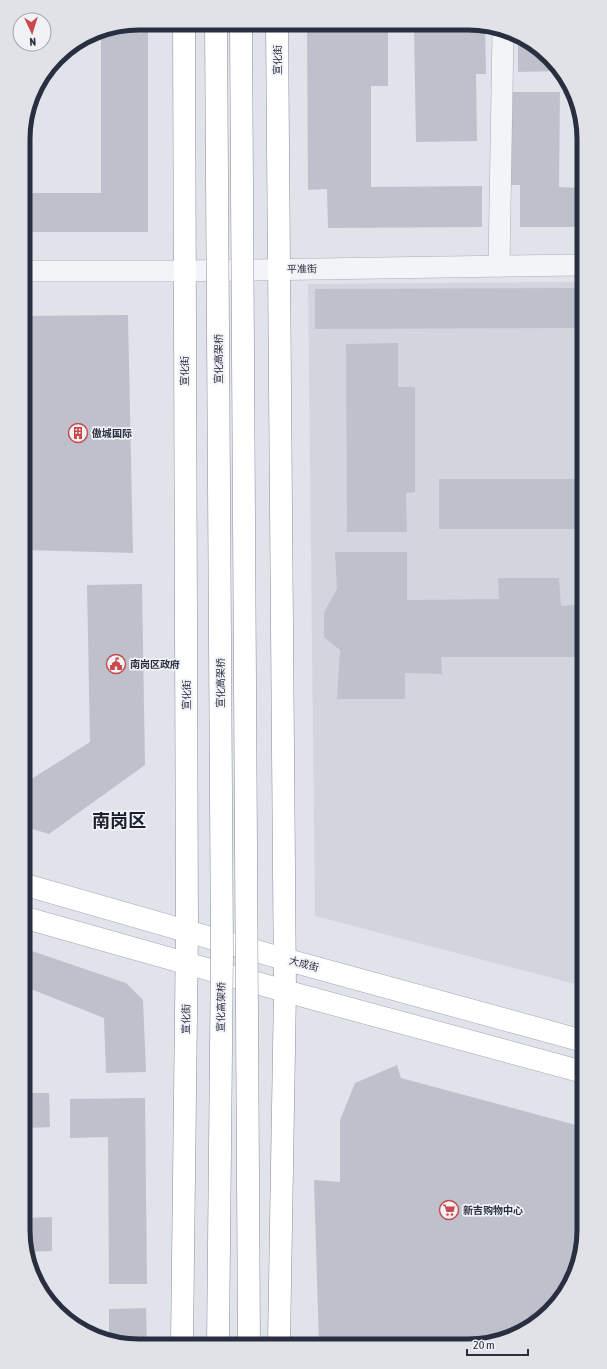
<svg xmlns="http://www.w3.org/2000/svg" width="607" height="1369" viewBox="0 0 607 1369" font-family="'Asap Condensed','Noto Sans SC',sans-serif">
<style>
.built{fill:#d3d5de}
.building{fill:#bec1cc}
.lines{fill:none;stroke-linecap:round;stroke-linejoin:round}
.minor-casing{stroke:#a9adb6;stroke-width:22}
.major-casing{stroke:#a0a6b4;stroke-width:23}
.highway-casing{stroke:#888e9f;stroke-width:23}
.minor{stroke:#f3f4f7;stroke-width:21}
.major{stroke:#fff;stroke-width:22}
.highway{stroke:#fff;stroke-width:22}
.highway-bridge-casing{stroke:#888e9f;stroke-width:23;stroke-linecap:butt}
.highway-bridge{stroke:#fff;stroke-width:22}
.labels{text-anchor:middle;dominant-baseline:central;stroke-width:3.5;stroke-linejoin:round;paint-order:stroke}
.street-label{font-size:10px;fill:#292f40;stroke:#f0f2f6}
.poi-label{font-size:10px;font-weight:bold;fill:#292f40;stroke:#f0f2f6;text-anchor:start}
.town-label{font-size:18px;font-weight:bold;fill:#1b2031;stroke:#f0f2f6}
.rim{fill:none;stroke:#292f40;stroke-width:5}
</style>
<rect width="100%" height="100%" fill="#e0e3e9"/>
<!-- built -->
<polygon class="built" points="581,282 583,986 315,916 308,284"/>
<!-- building -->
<g class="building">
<polygon points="135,24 148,24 148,232 24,232 23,193 101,193 101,31"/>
<polygon points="307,24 367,24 367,31 388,31 388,86 371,86 371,187 482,186 482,227 328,228 327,189 308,190"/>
<polygon points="414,25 485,25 486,74 476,74 477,141 416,142"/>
<polygon points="518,39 545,52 557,71 518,72"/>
<polygon points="510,92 560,92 559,187 580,188 580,227 520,227 520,185 509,185"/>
<polygon points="576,103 580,109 580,132 577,132"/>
<polygon points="581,288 581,328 315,329 315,289"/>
<polygon points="128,315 133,553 25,550 24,316"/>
<polygon points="398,343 398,387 415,387 415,492 406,493 407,532 347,532 346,344"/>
<rect x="439" y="479" width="142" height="50"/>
<polygon points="335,552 407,552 407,600 499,599 498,578 559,578 561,606 582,604 582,657 441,657 442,674 405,673 405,699 337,699 340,650 324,637 324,612 337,589"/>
<polygon points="25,574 30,574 28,670 25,670"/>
<polygon points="142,584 145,765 49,834 26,827 25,776 33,778 90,742 87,585"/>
<polygon points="26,949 126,983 143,1000 146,1072 106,1073 104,1018 26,987"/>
<polygon points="397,1065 401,1078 583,1127 584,1237 575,1274 555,1306 498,1342 319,1343 314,1180 340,1182 340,1120 355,1083"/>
<polygon points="26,1093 49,1093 50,1127 27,1128"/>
<polygon points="145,1098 147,1284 109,1284 108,1137 70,1138 70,1099"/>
<polygon points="52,1217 52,1251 27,1252 27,1218"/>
<polygon points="146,1308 147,1344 117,1344 109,1340 109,1309"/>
</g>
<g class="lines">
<!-- minor casing -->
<g class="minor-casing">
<g id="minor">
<polyline points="499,266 503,32"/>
<polyline points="24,271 184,271 580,265"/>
</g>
</g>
<!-- major casing -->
<g class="major-casing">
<g id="major">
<polyline points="26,885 284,959 583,1041"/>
<polyline points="26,918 285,991 583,1072"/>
</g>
</g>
<!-- highway casing -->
<g class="highway-casing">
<g id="highway">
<polyline points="277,24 285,991 279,1343"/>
<polyline points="182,1343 187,930 184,23"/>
</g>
</g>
<!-- minor -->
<use href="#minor" class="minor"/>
<!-- major -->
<use href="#major" class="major"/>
<!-- highway -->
<use href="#highway" class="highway"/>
<!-- highway-bridge casing -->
<g class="highway-bridge-casing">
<g id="highway-bridge">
<polyline points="216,23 222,952 218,1343"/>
<polyline points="241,24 249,1343"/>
</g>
</g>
<!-- highway-bridge -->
<use href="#highway-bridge" class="highway-bridge"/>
</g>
<!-- icons -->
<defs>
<g id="building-ring" transform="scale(1)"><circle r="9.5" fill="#f0f2f6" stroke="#cb494c" stroke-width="1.5"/><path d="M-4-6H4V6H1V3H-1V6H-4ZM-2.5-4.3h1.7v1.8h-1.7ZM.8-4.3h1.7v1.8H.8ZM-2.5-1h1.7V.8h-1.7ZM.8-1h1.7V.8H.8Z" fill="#cb494c"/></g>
<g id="civic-ring" transform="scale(1)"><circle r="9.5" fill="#f0f2f6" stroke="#cb494c" stroke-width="1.5"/><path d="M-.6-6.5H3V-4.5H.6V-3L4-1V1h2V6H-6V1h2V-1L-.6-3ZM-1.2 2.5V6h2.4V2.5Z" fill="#cb494c"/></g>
<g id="supermarket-ring" transform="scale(1)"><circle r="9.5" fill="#f0f2f6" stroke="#cb494c" stroke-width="1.5"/><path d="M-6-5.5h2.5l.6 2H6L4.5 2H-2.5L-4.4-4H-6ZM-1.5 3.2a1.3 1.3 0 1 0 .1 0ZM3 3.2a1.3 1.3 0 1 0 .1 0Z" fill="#cb494c"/></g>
</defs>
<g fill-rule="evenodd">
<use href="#building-ring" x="78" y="433"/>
<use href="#civic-ring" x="116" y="664"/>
<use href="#supermarket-ring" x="449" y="1210"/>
</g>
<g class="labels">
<!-- street labels -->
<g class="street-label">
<text transform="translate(277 60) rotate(-90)">宣化街</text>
<text transform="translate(302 269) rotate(-1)">平准街</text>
<text transform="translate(218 359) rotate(-90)">宣化高架桥</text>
<text transform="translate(184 371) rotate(-90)">宣化街</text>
<text transform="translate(220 683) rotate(-90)">宣化高架桥</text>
<text transform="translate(186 695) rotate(-90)">宣化街</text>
<text transform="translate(304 964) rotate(15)">大成街</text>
<text transform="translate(221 1007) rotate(-89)">宣化高架桥</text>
<text transform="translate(186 1019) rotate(-89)">宣化街</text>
</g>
<!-- poi labels -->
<g class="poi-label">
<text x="92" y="433">傲城国际</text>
<text x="130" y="664">南岗区政府</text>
<text x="463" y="1210">新吉购物中心</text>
</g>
<!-- town labels -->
<g class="town-label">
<text x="119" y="820">南岗区</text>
</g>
</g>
<!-- crop -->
<path d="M0 0H607V1369H0ZM139 30H468A109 109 0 0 1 577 139V1230A109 109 0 0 1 468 1339H139A109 109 0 0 1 30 1230V139A109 109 0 0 1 139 30Z" fill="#e0e2e7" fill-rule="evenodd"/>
<path class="rim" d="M139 30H468A109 109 0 0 1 577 139V1230A109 109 0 0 1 468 1339H139A109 109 0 0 1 30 1230V139A109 109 0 0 1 139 30Z"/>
<!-- north arrow -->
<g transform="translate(32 32) rotate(176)"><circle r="19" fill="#f0f2f6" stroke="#a0a4ad"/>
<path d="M0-3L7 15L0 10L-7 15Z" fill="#cb494c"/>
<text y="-6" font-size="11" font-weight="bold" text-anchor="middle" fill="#292f40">N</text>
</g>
<!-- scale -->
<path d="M467 1349v6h61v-6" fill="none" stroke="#292f40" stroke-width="2"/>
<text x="473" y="1349" font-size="12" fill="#292f40" stroke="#f0f2f6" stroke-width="3" paint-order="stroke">20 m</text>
</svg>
